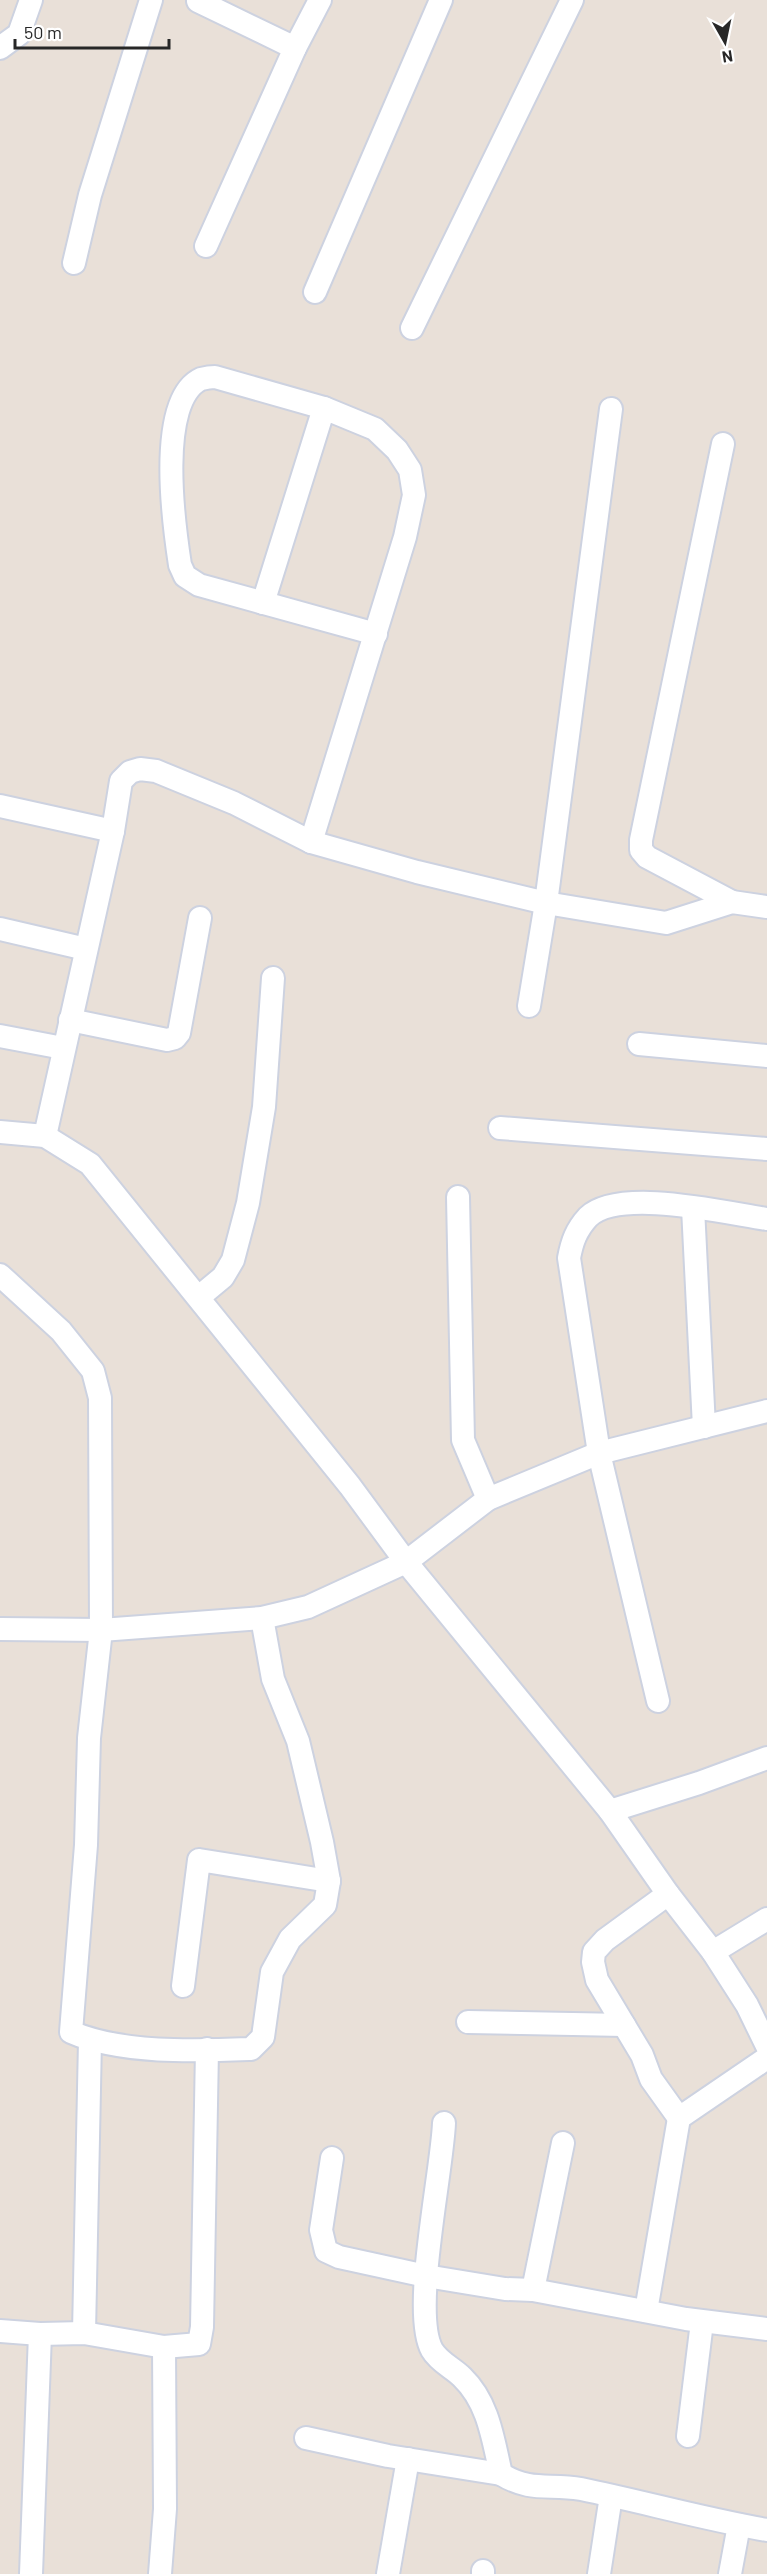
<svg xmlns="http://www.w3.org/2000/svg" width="767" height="2574" viewBox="0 0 767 2574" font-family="Barlow,sans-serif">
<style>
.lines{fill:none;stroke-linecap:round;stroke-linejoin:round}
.minor-casing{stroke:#cdd2e0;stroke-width:26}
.minor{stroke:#fff;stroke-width:22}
</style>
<rect width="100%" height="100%" fill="#e9e0d8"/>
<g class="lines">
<!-- minor casing -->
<g class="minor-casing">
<g id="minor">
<polyline points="198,1 295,48"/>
<polyline points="0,48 19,34 31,0"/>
<polyline points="206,246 295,48 320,0"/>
<polyline points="74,263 90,195 151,0"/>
<polyline points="315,292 441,0"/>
<polyline points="412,328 572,0"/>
<path d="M 324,408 L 215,377 C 211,377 205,378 201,379 C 156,400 174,526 180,565 L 185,576 L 199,585 L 376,634"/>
<polyline points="723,444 641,840 641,850 647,857 732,902"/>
<polyline points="263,603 324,408 375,429 397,450 410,470 414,495 405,537 311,842"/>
<polyline points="0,806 113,831"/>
<polyline points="0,929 86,949"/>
<polyline points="529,1006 546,903 611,409"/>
<polyline points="70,1020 167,1040 175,1038 179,1033 200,918"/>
<polyline points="0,1036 63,1048"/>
<polyline points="639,1044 767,1056"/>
<polyline points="500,1128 767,1149"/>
<polyline points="0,1132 45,1136 90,1164 350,1486 406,1562 610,1811 668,1894 713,1952 747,2005 767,2046"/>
<polyline points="45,1136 113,831 121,781 130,772 140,769 156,771 234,803 311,842 417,872 546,903 666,923 732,902 767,907"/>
<polyline points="458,1197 463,1440 488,1499"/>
<polyline points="693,1208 704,1427"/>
<path d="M 0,1275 L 61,1331 L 93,1371 L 100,1398 L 101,1630 L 89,1738 L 86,1845 L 71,2032 C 121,2054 196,2051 251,2049 L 263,2037 L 272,1972 L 290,1939 L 325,1905 L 329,1881 L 322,1842 L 298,1741 L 273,1679 L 262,1618"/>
<polyline points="199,1297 223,1277 233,1260 248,1203 264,1107 273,978"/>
<polyline points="0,1629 101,1630 262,1618 308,1607 406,1562 488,1499 599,1453 767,1411"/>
<path d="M 658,1701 L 599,1453 L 569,1258 C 572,1242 576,1230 588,1217 C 619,1187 726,1213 767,1219"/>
<polyline points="610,1811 699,1783 767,1758"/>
<polyline points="668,1894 605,1940 594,1952 593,1962 597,1980 642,2055 651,2079 679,2118 767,2058"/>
<polyline points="713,1952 767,1919"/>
<polyline points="183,1986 199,1860 329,1881"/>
<polyline points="468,2022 624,2025"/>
<path d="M 444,2123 C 442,2173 411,2312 432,2350 C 439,2362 453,2368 462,2377 C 489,2403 493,2440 501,2474 C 532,2493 549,2483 581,2489 C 644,2502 704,2519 767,2530"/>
<polyline points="332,2158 321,2230 326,2251 339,2257 426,2276 505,2289 533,2290 686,2319 767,2329"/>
<polyline points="533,2290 563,2143"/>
<polyline points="646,2311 679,2118"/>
<polyline points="0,2331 40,2334 84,2333 164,2347 199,2344 202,2327 207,2049"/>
<polyline points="84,2333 90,2040"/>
<polyline points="688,2436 702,2322"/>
<polyline points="306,2438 388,2456 501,2474"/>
<polyline points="483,2571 483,2574"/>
<polyline points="31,2574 40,2334"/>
<polyline points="160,2574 165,2509 164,2347"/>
<polyline points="388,2574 408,2459"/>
<polyline points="599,2574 611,2496"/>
<polyline points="730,2574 739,2525"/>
</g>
</g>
<!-- minor -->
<use href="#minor" class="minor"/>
</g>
<!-- north arrow -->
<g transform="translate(725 42) rotate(171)" stroke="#ffffff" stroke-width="4.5" paint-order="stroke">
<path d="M0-4.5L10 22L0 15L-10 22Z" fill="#272727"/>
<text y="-9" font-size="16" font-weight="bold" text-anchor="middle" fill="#272727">N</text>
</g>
<!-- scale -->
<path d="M15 39v9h154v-9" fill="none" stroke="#272727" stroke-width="3"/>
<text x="24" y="39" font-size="18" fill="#272727" stroke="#ffffff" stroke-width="4.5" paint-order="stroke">50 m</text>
</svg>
